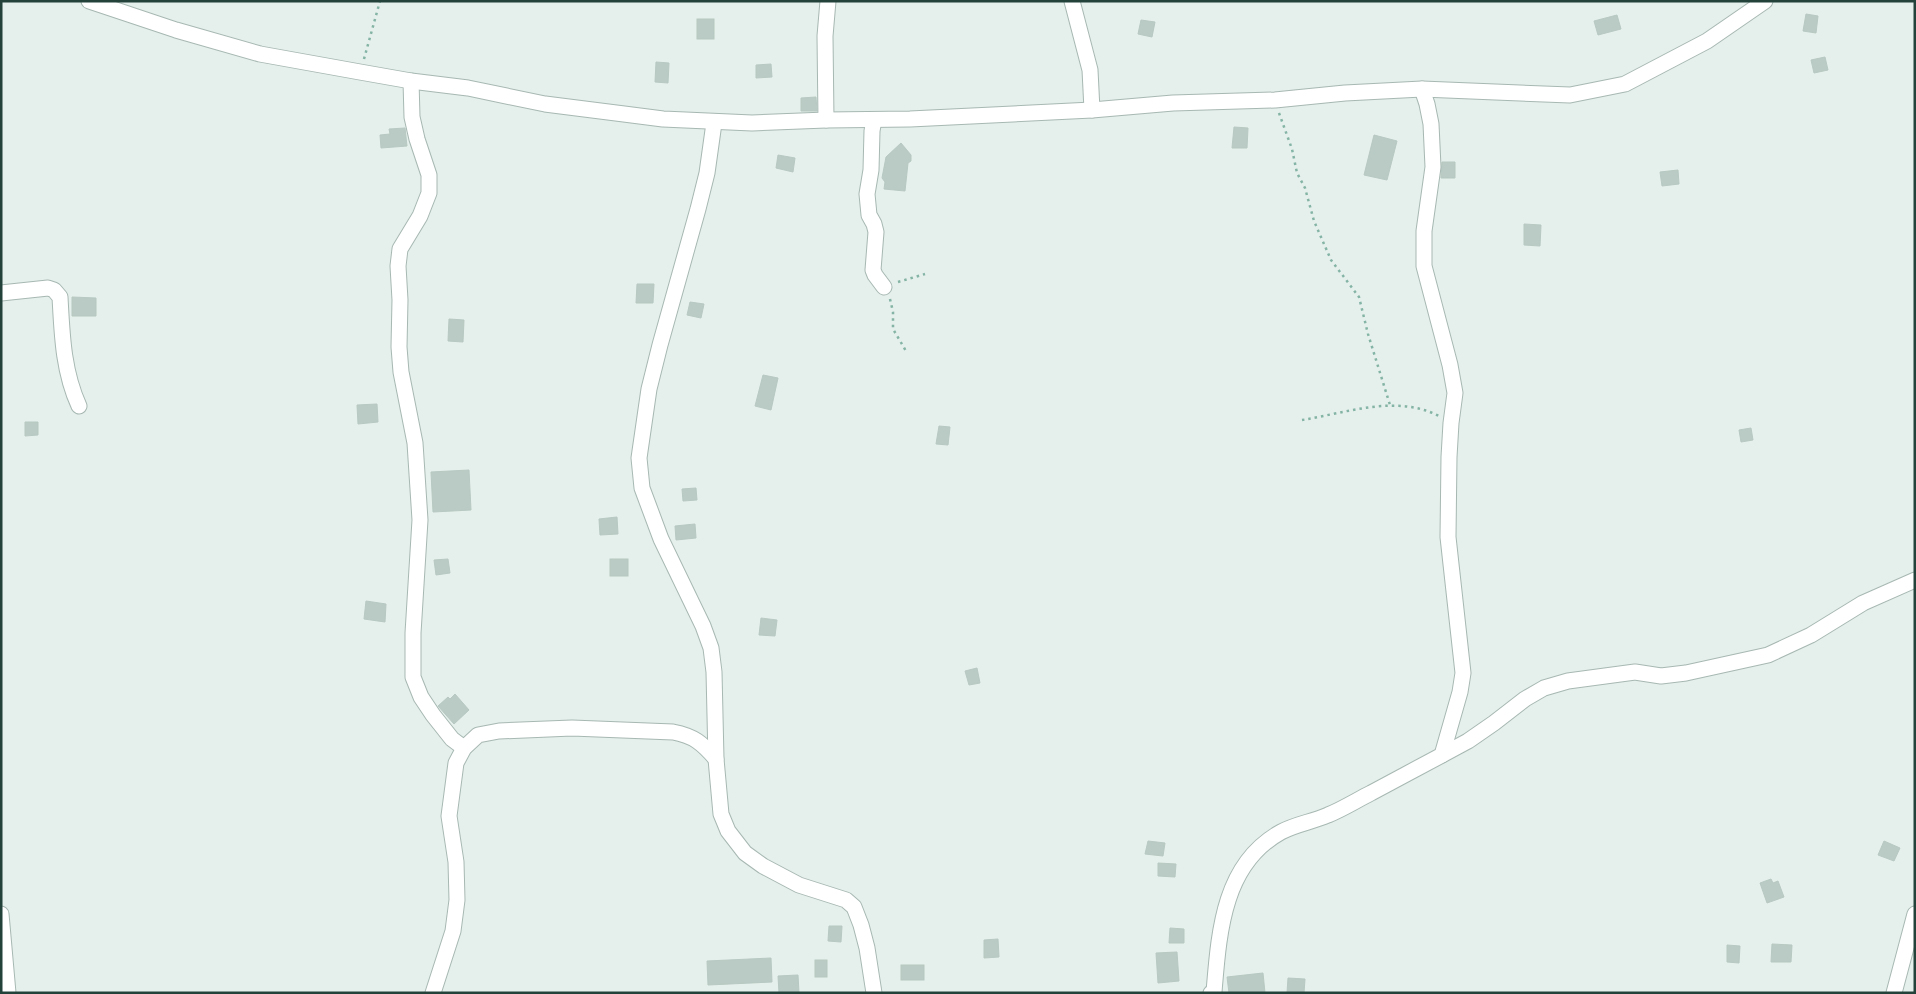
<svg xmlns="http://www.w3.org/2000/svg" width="1916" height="994" viewBox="0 0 1916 994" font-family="Commissioner,sans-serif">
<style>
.building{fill:#bacac4;stroke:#b7c9c2}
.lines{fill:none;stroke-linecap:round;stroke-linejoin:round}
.minor-casing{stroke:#a7b8b2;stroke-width:17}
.path{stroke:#84b4a5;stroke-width:2.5;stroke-dasharray:2.5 4;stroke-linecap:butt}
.minor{stroke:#fff;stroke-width:15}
</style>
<rect width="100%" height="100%" fill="#e5efeb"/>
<!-- building -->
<g class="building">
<polygon points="1806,14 1818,16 1816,33 1803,31"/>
<polygon points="1617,15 1621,29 1598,35 1594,21"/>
<rect x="697" y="19" width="17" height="20"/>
<polygon points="1141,20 1155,22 1152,37 1138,34"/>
<polygon points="1825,57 1828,70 1814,73 1811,60"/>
<polygon points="656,62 669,63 668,83 655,82"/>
<polygon points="771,64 772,77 756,78 756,65"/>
<polygon points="816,97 817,111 801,111 801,98"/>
<polygon points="1234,127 1248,128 1247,148 1232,148"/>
<polygon points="405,128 407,146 381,148 380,135 390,134 389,129"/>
<polygon points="1374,135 1397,141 1387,180 1364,175"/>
<polygon points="901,143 911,155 911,161 908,163 905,191 884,189 885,182 882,178 886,157"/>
<polygon points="778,155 795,158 793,172 776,168"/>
<polygon points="1442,162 1455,162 1455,178 1441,178"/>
<polygon points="1678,170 1679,184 1662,186 1660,172"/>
<polygon points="1524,224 1541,225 1540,246 1524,245"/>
<polygon points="637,284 654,284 653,303 636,303"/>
<polygon points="72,297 96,298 96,316 72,316"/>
<polygon points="690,302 704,304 701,318 687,315"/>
<polygon points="449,319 464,320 463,342 448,341"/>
<polygon points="763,375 778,378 771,410 755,406"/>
<polygon points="377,404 378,422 358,424 357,405"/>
<polygon points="25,422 38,422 38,435 25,436"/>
<polygon points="939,426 950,427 948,445 936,444"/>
<polygon points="1751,428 1753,440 1741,442 1739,430"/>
<polygon points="469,470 471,510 433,512 431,472"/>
<polygon points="696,488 697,500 683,501 682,489"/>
<polygon points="617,517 618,534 600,535 599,519"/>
<polygon points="695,524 696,538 676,540 675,526"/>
<polygon points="448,559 450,573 436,575 434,560"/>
<rect x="610" y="559" width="18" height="17"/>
<polygon points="366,601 386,604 385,622 364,619"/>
<polygon points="761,618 777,620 775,636 759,635"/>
<polygon points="977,668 980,683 969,685 965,671"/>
<polygon points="455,694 469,710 454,724 438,706 448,697 450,699"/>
<polygon points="1148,841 1165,843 1163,856 1145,854"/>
<polygon points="1884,841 1900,848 1894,861 1878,855"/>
<polygon points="1158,863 1176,864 1175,877 1158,876"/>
<polygon points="1771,879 1773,883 1778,881 1784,897 1767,903 1760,883"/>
<polygon points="829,926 842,926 841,942 828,941"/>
<polygon points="1170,928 1184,929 1184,943 1169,943"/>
<polygon points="998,939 999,957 984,958 984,940"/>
<polygon points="1772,944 1792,945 1791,962 1771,962"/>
<polygon points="1727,945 1740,946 1739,963 1727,962"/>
<polygon points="1177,952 1179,981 1158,983 1156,953"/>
<polygon points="771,958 772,982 708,985 707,961"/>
<rect x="815" y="960" width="12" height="17"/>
<rect x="901" y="965" width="23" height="15"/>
<polygon points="1263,973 1265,993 1229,993 1227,977"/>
<polygon points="798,975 799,993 779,993 778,976"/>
<polygon points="1288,978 1305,979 1304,993 1287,993"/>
</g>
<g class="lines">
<!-- minor casing -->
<g class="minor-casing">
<g id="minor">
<polyline points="89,1 176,30 260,54 360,72 411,81 468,88 545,104 624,114 663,119 752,123 826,120 910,119 1092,110 1173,103 1275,100 1345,93 1422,89 1570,95 1625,84 1707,41 1765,1"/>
<polyline points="1072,1 1090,70 1092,110"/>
<polyline points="411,81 412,117 417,139 429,175 429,193 420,216 400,249 398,266 400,300 399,347 401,372 415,443 420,520 413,633 413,677 421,697 433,715 452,739 464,748"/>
<polyline points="826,120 825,36 828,1"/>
<polyline points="874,120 872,131 871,170 867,194 869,215 874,224 876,232 873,270 875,275 884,287"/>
<polyline points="714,123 707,173 698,209 660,345 649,389 639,458 642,488 661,539 703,626 711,648 714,672 716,759 721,814 728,831 745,853 763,866 799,885 846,900 854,907 861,925 867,948 874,993"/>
<path d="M 1,293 L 48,288 L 54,290 L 60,297 C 62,334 63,371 79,406"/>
<polyline points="1442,755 1468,741 1494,723 1525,699 1544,688 1568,681 1635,672 1661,676 1686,673 1768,655 1811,635 1863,603 1915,580"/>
<polyline points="1,914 8,993"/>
<path d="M 433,993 L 453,931 L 457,900 L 456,862 L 449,816 L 456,763 L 464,748 L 478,735 L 499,731 L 572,728 L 673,732 C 694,736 702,743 716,759"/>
<path d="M 1211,993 L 1214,992 C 1219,932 1223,864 1281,832 C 1296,824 1312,822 1328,815 C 1343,809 1357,800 1371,793 C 1395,780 1418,768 1442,755 L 1460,692 L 1463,673 L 1448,537 L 1449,457 L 1451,423 L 1455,393 L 1450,365 L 1424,266 L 1424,231 L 1433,167 L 1431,124 L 1427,104 L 1422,89"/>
<polyline points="1894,993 1915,914"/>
</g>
</g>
<!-- path -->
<g class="path">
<polyline points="364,59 380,1"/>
<polyline points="1279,113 1292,149 1297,173 1305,188 1314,221 1331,260 1359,297 1368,334 1390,405"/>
<polyline points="898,282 925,274"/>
<polyline points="890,299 893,312 893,329 906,351"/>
<path d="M 1302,420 C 1346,413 1396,394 1439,416"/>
</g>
<!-- minor -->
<use href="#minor" class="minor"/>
</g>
<!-- border -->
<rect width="1916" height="994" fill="none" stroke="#23423a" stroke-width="5"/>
</svg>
